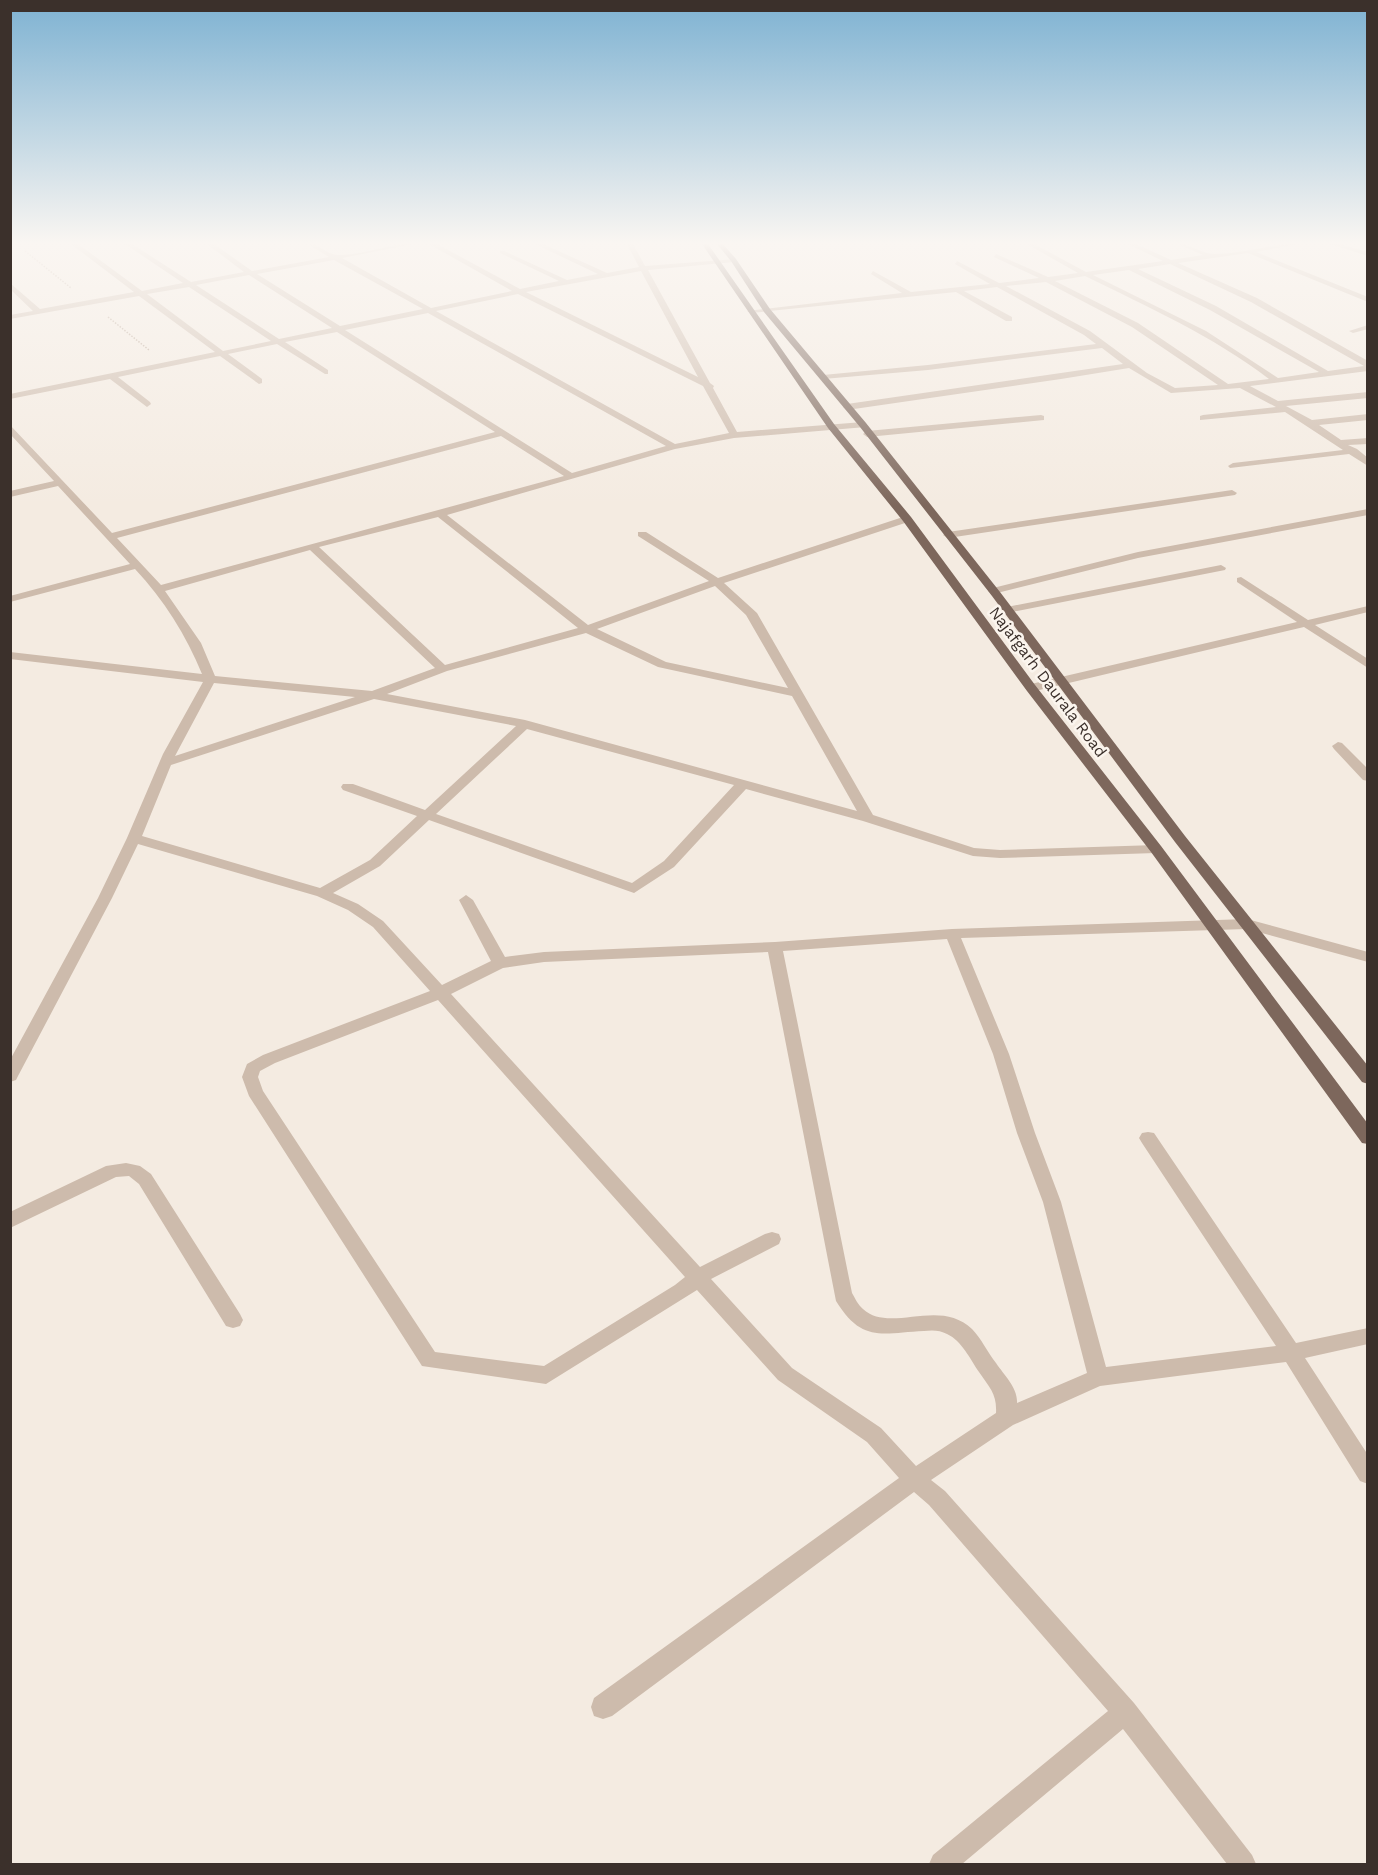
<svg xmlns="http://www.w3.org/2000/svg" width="1378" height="1875" viewBox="0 0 1378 1875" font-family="'Work Sans',sans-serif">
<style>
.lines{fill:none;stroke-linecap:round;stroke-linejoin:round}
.path{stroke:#b9a596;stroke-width:1.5;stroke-dasharray:1.5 1.5;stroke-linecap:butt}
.minor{fill:#cdbbac;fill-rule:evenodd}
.major{fill:#7d675c;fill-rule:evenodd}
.labels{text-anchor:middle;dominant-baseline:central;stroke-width:5;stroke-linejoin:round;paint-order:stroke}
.street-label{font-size:16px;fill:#3b302b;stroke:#fbf5ee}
</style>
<rect width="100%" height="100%" fill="#f4ebe1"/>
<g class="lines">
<!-- path -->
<g class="path">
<polyline points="25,251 71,288"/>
<polyline points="108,317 149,350"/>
</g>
<!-- minor -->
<g class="minor">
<path d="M 71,244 L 78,244 L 142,291 L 183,283 L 125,244 L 132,244 L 191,282 L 244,272 L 207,244 L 214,244 L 252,271 L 329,257 L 308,244 C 320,244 327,255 338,255 C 360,256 388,244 413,244 L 342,258 L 431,308 L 512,291 L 429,244 L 437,244 L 520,289 L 559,281 L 500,253 L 500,251 L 504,251 L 567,280 L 598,274 L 535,244 L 543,244 L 607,273 L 639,267 L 627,244 L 633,244 L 645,266 L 736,259 L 734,262 L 648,270 L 710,383 L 714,386 L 713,388 L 737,432 L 863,422 L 866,423 L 866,427 L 734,438 L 675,449 L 447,515 L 588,625 L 709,581 L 638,536 L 638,532 L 646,532 L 718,578 L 903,517 L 911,517 L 911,521 L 724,583 L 757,613 L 873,815 L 974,848 L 1000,850 L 1156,845 L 1163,849 L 1156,853 L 1000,858 L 973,856 L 863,821 L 746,789 L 674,867 L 634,893 L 429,820 L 380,866 L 333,893 L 358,904 L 383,921 L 442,985 L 491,961 L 459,900 L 466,895 L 473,900 L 505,957 L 544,952 L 775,942 L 952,929 L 1247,919 L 1368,952 L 1368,962 L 1247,929 L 961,938 L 1009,1054 L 1035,1133 L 1061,1202 L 1106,1367 L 1276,1346 L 1142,1143 L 1139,1138 L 1142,1133 L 1148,1132 L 1154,1133 L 1296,1343 L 1368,1328 L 1368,1344 L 1305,1358 L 1368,1455 L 1368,1484 L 1360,1481 L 1286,1362 L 1100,1386 L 1013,1425 L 931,1480 L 945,1491 L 1134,1703 L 1252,1855 L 1256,1864 L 1227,1864 L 1123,1729 L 962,1864 L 929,1864 L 933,1855 L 1108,1711 L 929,1505 L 914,1492 L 612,1716 L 603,1719 L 594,1716 L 591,1707 L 594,1698 L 899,1478 L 867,1442 L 778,1380 L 697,1290 L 546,1384 L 422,1366 L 249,1096 L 242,1077 L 247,1064 L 263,1055 L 430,991 L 373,927 L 348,910 L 317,896 L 138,844 L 112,898 L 18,1076 L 16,1080 L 10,1082 L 10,1060 L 98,898 L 127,838 L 163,754 L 203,682 L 10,659 L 10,652 L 202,674 C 186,635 164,600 135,569 L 10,602 L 10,596 L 130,564 L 58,486 L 10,497 L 10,491 L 54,481 L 10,434 L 10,425 L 112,533 L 495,432 L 337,332 L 285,342 L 328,370 L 328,374 L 325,374 L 277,344 L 228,354 L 262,379 L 262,383 L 259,384 L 220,356 L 118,377 L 150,402 L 151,404 L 147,407 L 110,379 L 10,399 L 10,394 L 215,352 L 139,296 L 10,319 L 10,315 L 33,311 L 10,289 L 10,283 L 40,309 L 134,292 ZM 334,260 L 423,309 L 340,326 L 257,274 ZM 641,271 L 698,377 L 526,292 ZM 249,275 L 332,328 L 279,339 L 196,285 ZM 189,287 L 271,341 L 223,351 L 147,294 ZM 518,294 L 703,386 L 729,433 L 675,444 L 436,311 ZM 428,313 L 666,446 L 572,473 L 345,330 ZM 501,436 L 564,476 L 161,585 L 117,538 ZM 438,517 L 578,628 L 445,665 L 319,547 ZM 310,550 L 435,668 L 372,691 L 215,676 L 201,643 L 165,591 ZM 715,586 L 746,615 L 788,688 L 666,662 L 597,629 ZM 586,633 L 658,667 L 792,696 L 857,811 L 525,720 L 387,694 L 447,671 ZM 214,683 L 355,697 L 175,756 ZM 374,699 L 516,726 L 425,810 L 353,784 L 343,784 L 341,787 L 343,790 L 417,816 L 370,860 L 320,888 L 142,836 L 171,765 ZM 527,729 L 734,785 L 664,861 L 632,883 L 436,814 ZM 947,939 L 993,1054 L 1017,1133 L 1043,1202 L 1087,1373 L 1017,1403 C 1018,1388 1004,1375 996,1363 C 988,1353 981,1338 972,1329 C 939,1297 890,1334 863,1309 C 858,1305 855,1298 852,1293 L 783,951 ZM 768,952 L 836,1301 C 862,1343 881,1333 924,1331 C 932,1330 940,1330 947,1334 C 962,1341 970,1359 979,1372 C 990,1388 997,1394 996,1413 L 916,1466 L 881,1428 L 792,1368 L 711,1279 L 779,1244 L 781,1239 L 779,1234 L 772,1232 L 765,1234 L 700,1267 L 451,994 L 503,968 L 544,962 ZM 438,1000 L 685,1277 L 675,1285 L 544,1366 L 435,1352 L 263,1091 L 258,1077 L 260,1071 L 275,1063 Z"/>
<path d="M 1027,244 L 1034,244 L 1086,272 L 1163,261 L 1128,244 L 1136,244 L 1171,260 L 1203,255 L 1178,244 C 1191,244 1202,254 1214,254 C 1242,254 1270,244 1298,244 L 1256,252 L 1368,297 L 1368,302 L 1248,253 L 1178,263 L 1257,298 L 1368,361 L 1368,371 L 1250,386 L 1278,401 L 1368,392 L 1368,398 L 1286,406 L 1312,420 L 1368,414 L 1368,420 L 1319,425 L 1341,440 L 1368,438 L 1368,444 L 1348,445 L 1357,449 L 1368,458 L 1368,466 L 1349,454 L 1230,468 L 1228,466 L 1233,463 L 1343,450 L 1285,412 L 1200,420 L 1200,416 L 1203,415 L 1276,407 L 1240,388 L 1171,393 L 1129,368 L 1061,379 L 847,410 L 843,407 L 847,404 L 1123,364 L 1102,348 L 928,370 L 823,379 L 819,377 L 823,375 L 928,365 L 1096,344 L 1084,335 L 997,287 L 964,291 L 1012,317 L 1012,321 L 1006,321 L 956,292 L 751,313 L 747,311 L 902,293 L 871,274 L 873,271 L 911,292 L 990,284 L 955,264 L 957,261 L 999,283 L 1039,278 L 994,257 L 996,254 L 1048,277 L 1078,273 ZM 1170,264 L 1251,302 L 1364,366 L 1328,371 L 1216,306 L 1138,269 ZM 1129,270 L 1210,310 L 1319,372 L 1278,378 L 1206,331 L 1093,275 ZM 1085,276 C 1148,307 1213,336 1269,379 L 1228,384 L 1138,323 L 1055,281 ZM 1046,282 L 1132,327 L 1218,385 L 1175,388 L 1147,373 L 1090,331 L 1006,286 Z"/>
<polygon points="1330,244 1339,244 1368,252 1368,256"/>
<polygon points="1368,325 1368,329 1353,333 1349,331"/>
<polygon points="1041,415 1044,416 1044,420 867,437 863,434 867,431"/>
<polygon points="1232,490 1237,493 1235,495 948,538 943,535 948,532"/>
<polygon points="1368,509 1368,515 1138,558 993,594 988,591 989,589 1138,552"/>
<polygon points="1221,565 1226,568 1225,570 1007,613 1001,610 1007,607"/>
<polygon points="1241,577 1308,620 1368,606 1368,612 1315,625 1368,659 1368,668 1304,627 1031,692 1025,688 1031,684 1297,622 1237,582 1237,578"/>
<polygon points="1338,742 1342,743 1368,769 1368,781 1363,780 1334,749 1332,746"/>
<polygon points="126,1163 140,1166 151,1174 240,1314 243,1320 240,1326 233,1328 226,1326 139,1184 129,1176 116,1177 10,1228 10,1212 106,1166"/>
</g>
<!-- major -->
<g class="major">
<polygon points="702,244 708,244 834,424 911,517 1035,685 1161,846 1368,1124 1368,1144 1362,1143 1151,852 1027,691 903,521 828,428"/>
<polygon points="717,244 723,244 736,259 770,309 866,423 1000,592 1185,836 1368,1066 1368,1084 1362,1082 1175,842 992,596 860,427 764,312 731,261"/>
</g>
</g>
<!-- sky -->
<linearGradient id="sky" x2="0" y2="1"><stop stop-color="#7eb2d2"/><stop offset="0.48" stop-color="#faf6f2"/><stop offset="1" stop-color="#faf6f2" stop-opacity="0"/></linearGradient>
<rect width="1378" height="506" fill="url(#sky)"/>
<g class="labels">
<!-- street labels -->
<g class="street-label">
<text transform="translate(1048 682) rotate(53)">Najafgarh Daurala Road</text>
</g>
</g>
<!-- border -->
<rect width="1378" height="1875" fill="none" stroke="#3b302b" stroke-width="24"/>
</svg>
